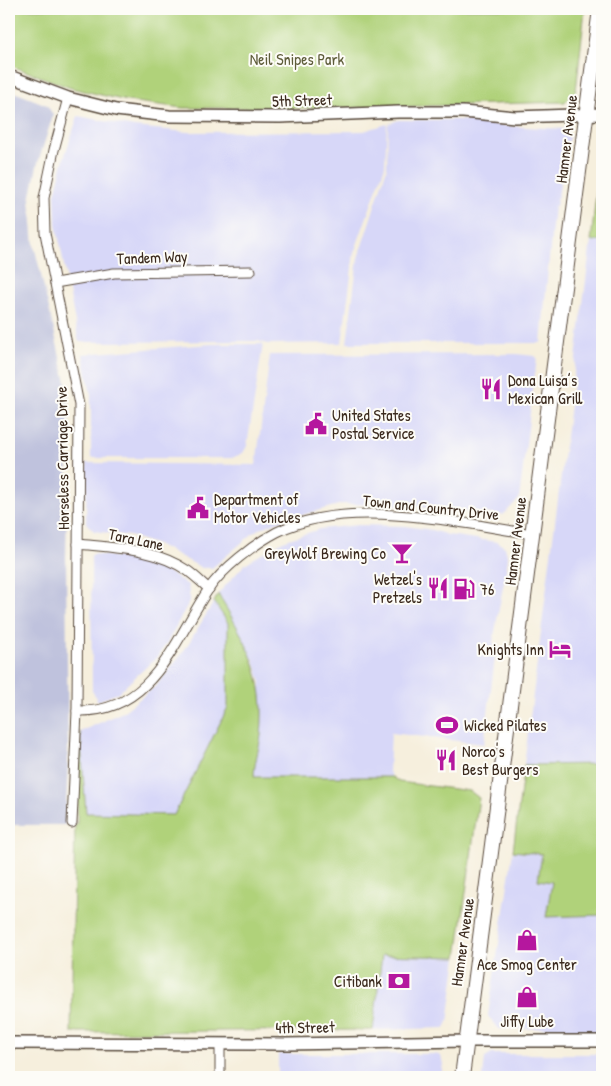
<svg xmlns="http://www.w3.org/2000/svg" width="611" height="1086" viewBox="0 0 611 1086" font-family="'Patrick Hand',sans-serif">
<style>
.built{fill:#d7d7f8}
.industrial{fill:#bfc2dd}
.green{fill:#b0d27a;stroke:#767e4c}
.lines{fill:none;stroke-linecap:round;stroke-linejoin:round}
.minor-casing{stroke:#57483b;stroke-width:11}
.tertiary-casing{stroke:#57483b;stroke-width:14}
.primary-casing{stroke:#57483b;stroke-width:16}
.minor{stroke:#fff;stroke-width:9}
.tertiary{stroke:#fff;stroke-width:11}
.primary{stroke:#fff;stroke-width:14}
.labels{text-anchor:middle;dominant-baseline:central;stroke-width:4;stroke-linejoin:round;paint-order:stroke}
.park-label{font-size:16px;fill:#5e5c3a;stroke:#fdfcf7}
.street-label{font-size:16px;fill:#3b2a1e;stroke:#fdfcf7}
.poi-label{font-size:16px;fill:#3b2a1e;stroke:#fdfcf7;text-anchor:start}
</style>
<rect width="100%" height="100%" fill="#fdfcf7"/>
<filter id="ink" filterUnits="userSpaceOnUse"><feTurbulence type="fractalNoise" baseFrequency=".02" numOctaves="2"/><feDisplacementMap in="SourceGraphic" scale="10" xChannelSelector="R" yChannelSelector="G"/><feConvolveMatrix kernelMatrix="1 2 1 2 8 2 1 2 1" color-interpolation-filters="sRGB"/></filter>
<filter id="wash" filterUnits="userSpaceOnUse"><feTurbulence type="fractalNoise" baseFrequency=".0096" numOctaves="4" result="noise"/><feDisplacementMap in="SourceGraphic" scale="20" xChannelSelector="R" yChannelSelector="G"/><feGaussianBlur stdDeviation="1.12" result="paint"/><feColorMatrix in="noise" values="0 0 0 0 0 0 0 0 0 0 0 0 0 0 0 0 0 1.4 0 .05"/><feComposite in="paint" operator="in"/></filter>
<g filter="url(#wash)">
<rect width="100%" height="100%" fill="#f6efdd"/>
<!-- built -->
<g class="built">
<polygon points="78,116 134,127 187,132 364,131 387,124 385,166 354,253 342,343 268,344 258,341 79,342 56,224 55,194 64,158"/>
<polygon points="398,120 460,120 505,126 564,129 570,135 556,206 554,206 541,343 347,343 358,258 387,168 388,124"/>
<polygon points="591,241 602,241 602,764 524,765"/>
<polygon points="211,344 263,344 247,446 243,453 232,458 91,458 91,395 83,354"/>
<polygon points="516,354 535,356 537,358 519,499 503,515 399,505 342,504 276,522 257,530 212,568 202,568 161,546 130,536 94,531 86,523 87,463 256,465 270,355"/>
<polygon points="358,525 405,526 432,530 448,535 497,542 505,547 508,559 493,642 496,649 484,744 391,733 389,772 392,777 254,777 261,682 254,661 218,594 245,564 283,541 320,529"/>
<polygon points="93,554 133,559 165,570 188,585 190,600 167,643 156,658 119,692 98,701 96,701 97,698 92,691 91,556"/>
<polygon points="214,602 228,623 228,707 179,808 174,815 86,813 80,732 123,712 156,686 182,654"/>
<polygon points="513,851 542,854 552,882 547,917 602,915 602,1033 566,1033 562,1028 499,1029 488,1016"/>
<polygon points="382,955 457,957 448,1022 445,1028 373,1030"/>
<polygon points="278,1054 435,1054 441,1056 443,1064 441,1077 278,1077"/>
<polygon points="492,1054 602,1054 602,1077 483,1077 485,1058"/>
</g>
<!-- industrial -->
<polygon class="industrial" points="9,90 47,105 53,115 37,166 30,200 34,245 69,395 66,557 68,761 65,825 9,825"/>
<!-- green -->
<g class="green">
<polygon points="9,9 585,9 576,91 565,102 349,108 183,108 127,101 71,88 9,65"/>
<polygon points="602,137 602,241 591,241 602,140"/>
<path d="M 218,594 C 247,643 267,675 261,735 C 259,750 254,763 254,777 L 392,777 L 399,782 L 470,791 L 479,798 L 457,957 L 382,955 L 373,1030 L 71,1032 L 75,825 L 77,824 L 80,732 L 86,813 L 174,815 L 228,707 L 228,623 L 214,602 Z"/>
<polygon points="602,764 602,915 546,917 552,882 538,880 542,854 513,851 524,765"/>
</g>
</g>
<g filter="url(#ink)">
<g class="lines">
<!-- minor casing -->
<g class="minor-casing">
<g id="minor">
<polyline points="68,98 54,150 44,198 45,233 79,405 77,711 72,823"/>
<polyline points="55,283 114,273 251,271"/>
<path d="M 78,544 C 115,548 157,549 188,571 C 195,576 202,583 209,589"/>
<path d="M 77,711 C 152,714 174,641 208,590 C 222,569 254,544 277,532 C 348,496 457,523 533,534"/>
<polyline points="220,1044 220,1077"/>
</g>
</g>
<!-- tertiary casing -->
<g class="tertiary-casing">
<g id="tertiary">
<polyline points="9,76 68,98 116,110 169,116 280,117 398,112 463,112 515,117 602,114"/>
<polyline points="9,1043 287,1044 467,1041 602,1041"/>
</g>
</g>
<!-- primary casing -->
<g class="primary-casing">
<polyline id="primary" points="462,1077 600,9"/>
</g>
<!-- minor -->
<use href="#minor" class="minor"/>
<!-- tertiary -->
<use href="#tertiary" class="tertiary"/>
<!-- primary -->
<use href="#primary" class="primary"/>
</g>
</g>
<!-- icons -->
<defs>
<g id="restaurant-bare" transform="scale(1.725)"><path d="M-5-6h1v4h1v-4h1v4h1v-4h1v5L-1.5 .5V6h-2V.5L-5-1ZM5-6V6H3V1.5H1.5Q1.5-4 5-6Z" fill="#b5179e" stroke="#fdfcf7" stroke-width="2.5" paint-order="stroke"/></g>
<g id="civic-bare" transform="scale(1.725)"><path d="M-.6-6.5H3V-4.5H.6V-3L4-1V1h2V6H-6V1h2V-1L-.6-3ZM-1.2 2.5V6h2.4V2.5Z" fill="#b5179e" stroke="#fdfcf7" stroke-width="2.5" paint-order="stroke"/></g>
<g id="bar-bare" transform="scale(1.725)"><path d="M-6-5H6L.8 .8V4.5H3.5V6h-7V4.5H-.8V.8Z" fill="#b5179e" stroke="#fdfcf7" stroke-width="2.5" paint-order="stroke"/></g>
<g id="fuel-bare" transform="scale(1.725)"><path d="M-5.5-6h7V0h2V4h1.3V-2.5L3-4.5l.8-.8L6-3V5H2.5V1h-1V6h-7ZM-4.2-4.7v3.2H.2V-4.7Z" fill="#b5179e" stroke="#fdfcf7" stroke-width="2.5" paint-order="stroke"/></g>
<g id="hotel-bare" transform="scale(1.725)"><path d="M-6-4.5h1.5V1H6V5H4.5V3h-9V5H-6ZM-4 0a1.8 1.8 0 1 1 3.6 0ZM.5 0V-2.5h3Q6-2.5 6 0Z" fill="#b5179e" stroke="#fdfcf7" stroke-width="2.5" paint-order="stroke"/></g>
<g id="stadium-bare" transform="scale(1.725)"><path d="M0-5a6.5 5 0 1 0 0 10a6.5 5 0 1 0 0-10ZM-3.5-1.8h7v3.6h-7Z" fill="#b5179e" stroke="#fdfcf7" stroke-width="2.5" paint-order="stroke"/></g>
<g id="shop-bare" transform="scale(1.725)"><path d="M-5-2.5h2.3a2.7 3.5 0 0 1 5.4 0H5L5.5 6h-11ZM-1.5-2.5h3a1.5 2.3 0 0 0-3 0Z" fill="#b5179e" stroke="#fdfcf7" stroke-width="2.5" paint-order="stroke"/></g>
<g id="bank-bare" transform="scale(1.725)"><path d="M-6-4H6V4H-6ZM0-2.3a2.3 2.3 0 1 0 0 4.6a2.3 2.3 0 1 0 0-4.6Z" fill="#b5179e" stroke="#fdfcf7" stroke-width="2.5" paint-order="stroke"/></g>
</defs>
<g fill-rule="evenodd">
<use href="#restaurant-bare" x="491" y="389"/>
<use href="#civic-bare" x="316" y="424"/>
<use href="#civic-bare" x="198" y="508"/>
<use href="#bar-bare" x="402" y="553"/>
<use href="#restaurant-bare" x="438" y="588"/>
<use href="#fuel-bare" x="464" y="589"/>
<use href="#hotel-bare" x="560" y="649"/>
<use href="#stadium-bare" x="447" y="725"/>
<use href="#restaurant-bare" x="446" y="760"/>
<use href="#shop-bare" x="527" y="940"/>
<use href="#bank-bare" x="399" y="981"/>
<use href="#shop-bare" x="527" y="997"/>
</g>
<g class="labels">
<!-- park labels -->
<g class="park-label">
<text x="297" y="59">Neil Snipes Park</text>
</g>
<!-- street labels -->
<g class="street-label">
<text transform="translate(302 100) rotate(-2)">5th Street</text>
<text transform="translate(566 139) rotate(-83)">Hamner Avenue</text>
<text transform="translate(152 257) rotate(-2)">Tandem Way</text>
<text transform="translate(62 458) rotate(-91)">Horseless Carriage Drive</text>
<text transform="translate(431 507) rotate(6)">Town and Country Drive</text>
<text transform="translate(136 539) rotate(12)">Tara Lane</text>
<text transform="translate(515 541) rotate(-83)">Hamner Avenue</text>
<text transform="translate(462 942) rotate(-82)">Hamner Avenue</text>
<text transform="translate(305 1027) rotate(-1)">4th Street</text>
</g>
<!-- poi labels -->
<g class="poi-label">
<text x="508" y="380">Dona Luisa’s<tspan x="508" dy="18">Mexican Grill</tspan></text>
<text x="332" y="415">United States<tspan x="332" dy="18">Postal Service</tspan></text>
<text x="214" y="499">Department of<tspan x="214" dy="18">Motor Vehicles</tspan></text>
<text x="386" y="553" text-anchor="end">GreyWolf Brewing Co</text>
<text x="422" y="579" text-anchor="end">Wetzel's<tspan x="422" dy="18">Pretzels</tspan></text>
<text x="480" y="589">76</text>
<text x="544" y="649" text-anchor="end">Knights Inn</text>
<text x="464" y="725">Wicked Pilates</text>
<text x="462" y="751">Norco's<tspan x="462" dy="18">Best Burgers</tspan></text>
<text x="527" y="964" text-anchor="middle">Ace Smog Center</text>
<text x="382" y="981" text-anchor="end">Citibank</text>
<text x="527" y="1021" text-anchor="middle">Jiffy Lube</text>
</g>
</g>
<!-- margin -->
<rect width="611" height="1086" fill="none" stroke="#fdfcf7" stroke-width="30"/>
</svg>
